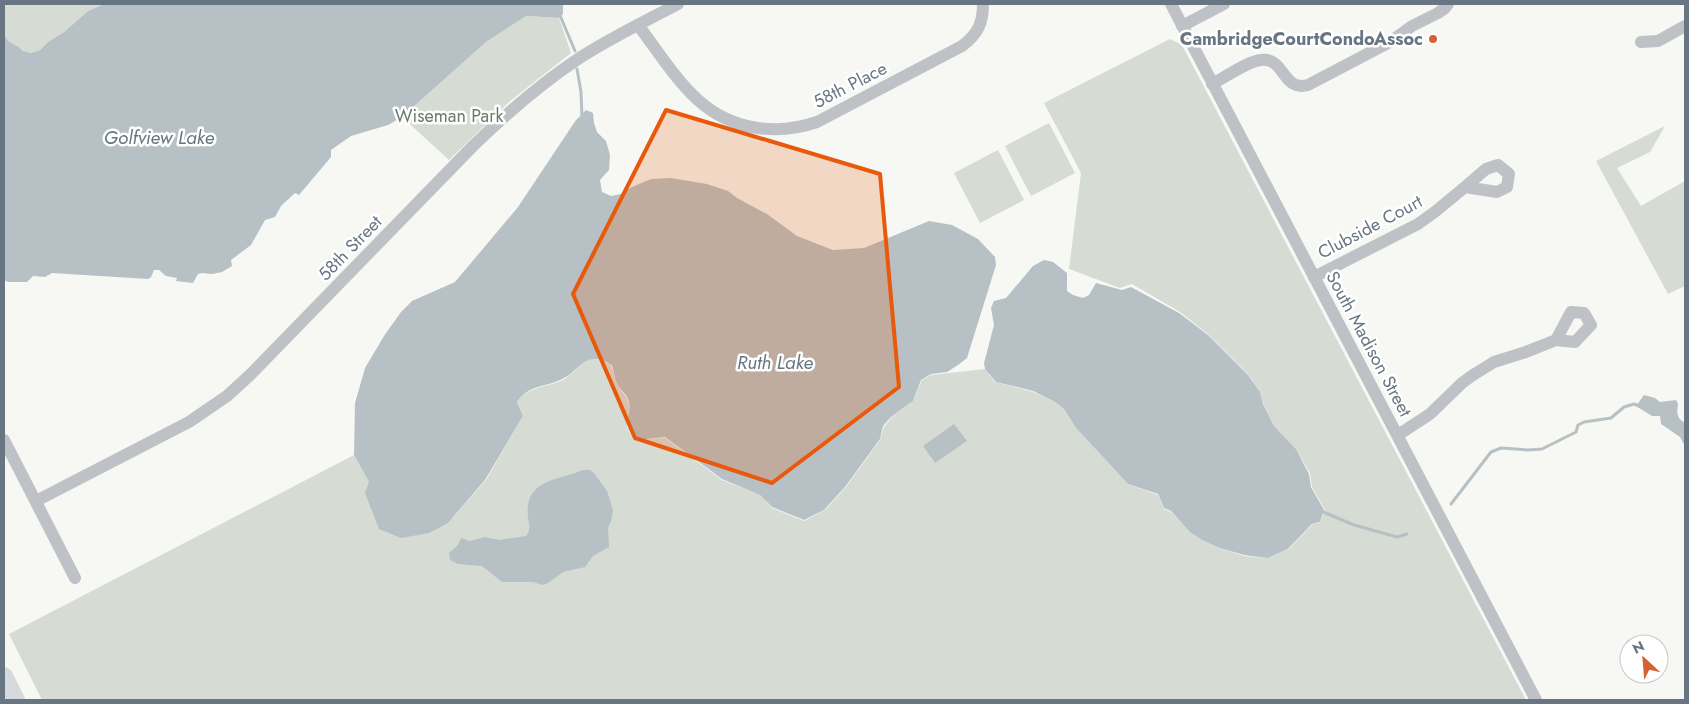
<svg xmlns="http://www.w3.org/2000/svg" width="1689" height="704" viewBox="0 0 1689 704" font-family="Jost,sans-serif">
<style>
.green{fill:#d6dbd4}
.water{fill:#b7c1c5}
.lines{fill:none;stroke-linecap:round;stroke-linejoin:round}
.stream{stroke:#b7c1c5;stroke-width:3}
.minor{stroke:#bec2c6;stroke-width:12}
.highway{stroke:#d5d9dc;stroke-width:18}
.marked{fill:#e8590c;fill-opacity:0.2;stroke:#e8590c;stroke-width:4;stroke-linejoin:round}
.poi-dot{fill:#d66135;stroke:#fff;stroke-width:2}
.labels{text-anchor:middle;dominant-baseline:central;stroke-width:5;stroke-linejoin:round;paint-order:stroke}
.poi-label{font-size:18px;font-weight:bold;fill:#687683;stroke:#fff;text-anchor:end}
.street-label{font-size:18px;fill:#687683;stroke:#fff}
.park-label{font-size:18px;fill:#6a7b67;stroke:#fff}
.water-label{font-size:19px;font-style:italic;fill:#64777f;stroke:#fff}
</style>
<rect width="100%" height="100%" fill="#f7f7f4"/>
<!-- green -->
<g class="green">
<polygon points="4,4 104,4 88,11 64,32 48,42 40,50 31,53 23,51 19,47 8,41 4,34"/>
<polygon points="526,16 559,18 571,53 510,101 449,160 402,117 486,42"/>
<path d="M 1170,39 L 1182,45 L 1526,700 L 42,700 L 9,634 L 354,455 L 369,482 L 448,523 L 486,480 L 523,416 L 517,402 C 529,385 548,388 565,379 C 573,374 579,363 589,360 C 597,357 604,362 611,365 C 613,371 615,378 617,384 C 621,392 627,396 629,405 C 632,421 619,425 637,440 L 665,438 L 722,480 L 760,495 L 772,508 L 804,521 L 825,510 L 846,487 L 880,440 L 884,427 L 892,417 L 913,401 L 922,380 L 931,375 L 985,369 L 995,382 L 1033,392 L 1055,402 L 1064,409 L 1076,428 L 1128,484 L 1158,495 L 1164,509 L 1171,512 L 1191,532 L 1202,540 L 1220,548 L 1244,556 L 1268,558 L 1289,549 L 1313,524 L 1320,523 L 1325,510 L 1312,487 L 1310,473 L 1296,449 L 1274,426 L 1263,403 L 1260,392 L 1248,374 L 1209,335 L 1180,312 L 1132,284 L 1120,288 L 1069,269 L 1081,173 L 1044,103 Z"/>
<polygon points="1049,123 1075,173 1031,196 1005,146"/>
<polygon points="1665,126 1650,152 1617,168 1641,206 1685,181 1685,286 1668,294 1596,161"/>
<polygon points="998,150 1024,200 980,223 954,173"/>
</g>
<!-- water -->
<g class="water">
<polygon points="104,4 563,4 563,14 559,18 526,16 486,42 402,117 388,125 351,136 331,150 331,157 299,195 295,193 281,206 275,217 265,220 251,245 231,260 232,266 222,272 212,274 202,273 198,274 193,283 176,281 177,278 166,276 159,270 154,270 151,277 148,279 52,273 45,277 33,276 27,282 8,282 4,280 4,34 8,41 19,47 23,51 31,53 40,50 48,42 64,32 88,11"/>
<path d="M 586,110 L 593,113 L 594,123 L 597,132 L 606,141 L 610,155 L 609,170 L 600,180 L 602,192 L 611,196 L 621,194 L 632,187 L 651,179 L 671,178 L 707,184 L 728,191 L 737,198 L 767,214 L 797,236 L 833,250 L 864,248 L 929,221 L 952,225 L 978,239 L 995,257 L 996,265 L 967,358 L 958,365 L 947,372 L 931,374 L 921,380 L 913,401 L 891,417 L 883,426 L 880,439 L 845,487 L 824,510 L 804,520 L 772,507 L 760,495 L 722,479 L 665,437 L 638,440 C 617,423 636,415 627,397 C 625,393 622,391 619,387 C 615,381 614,372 612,365 C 605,361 598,357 589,360 C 579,363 573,374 564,378 C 547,388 530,383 517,402 L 523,416 L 485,480 L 448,523 L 429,533 L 401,538 L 379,529 L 365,493 L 369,482 L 354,455 L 355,403 L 365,368 L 384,336 L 401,312 L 412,301 L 455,282 L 518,207 L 576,120 Z"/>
<polygon points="1044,260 1053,262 1067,273 1067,291 1073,295 1083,298 1089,295 1096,283 1122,290 1131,287 1179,313 1208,335 1248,375 1260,392 1263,404 1274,426 1296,449 1309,474 1311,487 1324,510 1320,522 1312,524 1288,549 1268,558 1244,555 1220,548 1202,540 1190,532 1171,511 1164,508 1158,494 1128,484 1076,428 1064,409 1055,402 1033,391 996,382 985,369 984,363 994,325 991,308 994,301 1006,298 1033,266"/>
<path d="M 1644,395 L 1655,398 L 1660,402 L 1676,400 L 1678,404 C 1677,413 1676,418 1685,423 L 1685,446 L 1680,437 L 1661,424 L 1660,416 L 1652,416 L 1636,406 Z"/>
<polygon points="954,424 967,441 935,463 923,446"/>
<path d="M 583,470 L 590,470 L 594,473 L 607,491 L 610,500 L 613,511 L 611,521 L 608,528 L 609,547 L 593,556 L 585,567 L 563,572 L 548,583 L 543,585 L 533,582 L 502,582 L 482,566 L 458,564 L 450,560 L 449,553 L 458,545 L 461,538 L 470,541 L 485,537 L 499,540 L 526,536 C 531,530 529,524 528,517 C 524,479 557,481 583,470 Z"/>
</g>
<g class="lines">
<!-- stream -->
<g class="stream">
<polyline points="559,13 575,51"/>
<polyline points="577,69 581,92 582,118"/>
<polyline points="1451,504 1491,452 1501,448 1528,450 1542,449 1576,432 1578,425 1584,422 1611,418 1624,407 1634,404 1639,406"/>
<polyline points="1321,511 1354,525 1397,537 1407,534"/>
</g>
<!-- minor -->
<g class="minor">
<polyline points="1171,4 1536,700"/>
<path d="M 638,25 C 657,50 675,79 698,100 C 731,130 776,136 817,122 L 962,46 C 978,34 983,23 983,4"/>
<polyline points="1182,26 1224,4"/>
<polyline points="1641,42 1658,41 1685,26"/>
<path d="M 1212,84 C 1224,78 1248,61 1261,60 C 1285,57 1282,92 1308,85 L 1390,42 L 1412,26 L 1438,13 L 1445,8 L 1448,4"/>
<polyline points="1314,277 1418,224 1436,211 1465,187 1497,192 1507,187 1509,174 1498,165 1486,169 1465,187"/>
<polyline points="1398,435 1430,414 1462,383 1473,375 1494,362 1526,352 1556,340 1575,342 1591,325 1584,313 1571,312 1556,340"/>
<polyline points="4,440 75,578"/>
<path d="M 36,501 L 189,422 L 227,396 L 250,375 L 473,146 C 505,115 538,86 575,61 C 608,39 644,22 678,4"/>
</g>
<!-- highway -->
<polyline class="highway" points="4,676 16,700"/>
</g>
<!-- marked area -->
<path class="marked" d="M 666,110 L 880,174 L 899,387 L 772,483 L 635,438 L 573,294 Z"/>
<!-- markers -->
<circle class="poi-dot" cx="1433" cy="39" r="5"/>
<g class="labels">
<!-- poi labels -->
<g class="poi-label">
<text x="1423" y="39">CambridgeCourtCondoAssoc</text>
</g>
<!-- street labels -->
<g class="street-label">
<text transform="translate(850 85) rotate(-27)">58th Place</text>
<text transform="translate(1370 227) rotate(-28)">Clubside Court</text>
<text transform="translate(350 248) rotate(-46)">58th Street</text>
<text transform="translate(1369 344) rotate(62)">South Madison Street</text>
</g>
<!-- park labels -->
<g class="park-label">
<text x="449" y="116">Wiseman Park</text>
</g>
<!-- water labels -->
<g class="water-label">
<text x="159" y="137">Golfview Lake</text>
<text x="775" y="362">Ruth Lake</text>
</g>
</g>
<!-- border -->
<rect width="1689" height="704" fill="none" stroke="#687683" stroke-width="10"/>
<!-- north arrow -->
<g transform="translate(1644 659) rotate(334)"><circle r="24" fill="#ffffff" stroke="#c3c8cd"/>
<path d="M0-4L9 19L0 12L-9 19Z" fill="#d66135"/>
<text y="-8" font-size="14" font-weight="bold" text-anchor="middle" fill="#687683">N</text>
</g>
</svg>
